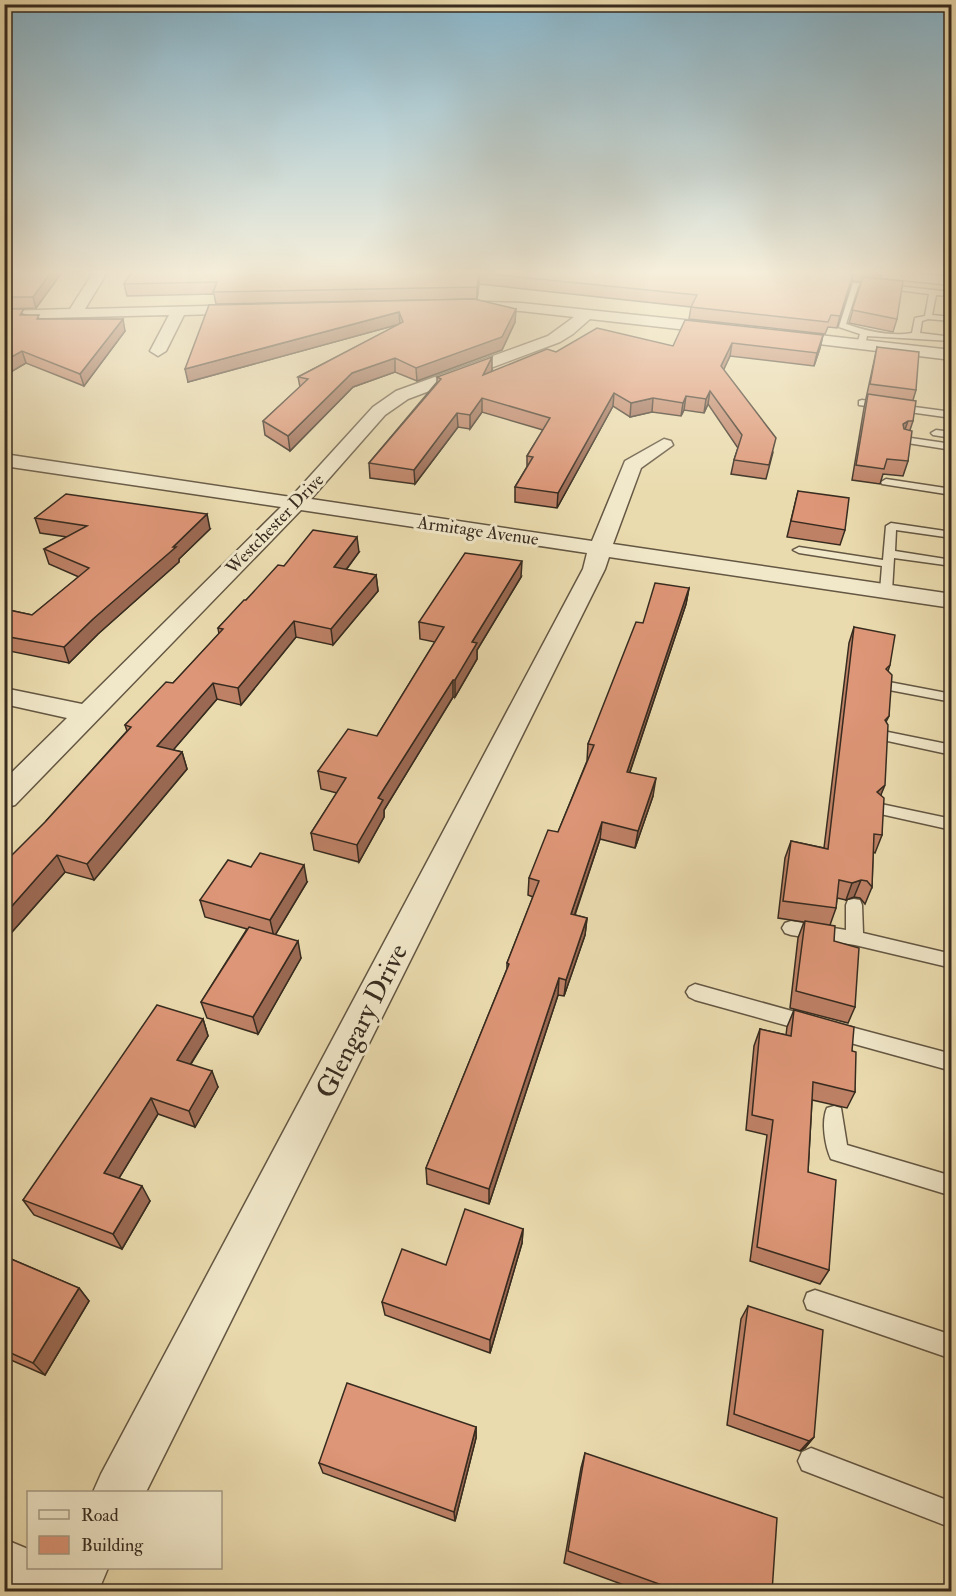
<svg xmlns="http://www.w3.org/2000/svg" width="956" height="1596" viewBox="0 0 956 1596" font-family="'IM FELL Double Pica',serif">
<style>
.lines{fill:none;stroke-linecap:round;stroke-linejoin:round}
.service-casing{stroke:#645743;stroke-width:3}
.minor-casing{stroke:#645743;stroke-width:3}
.service{fill:#f1e8ca;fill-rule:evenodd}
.minor{fill:#f1e8ca;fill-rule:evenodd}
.wall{fill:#be8166;stroke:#372b1f;stroke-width:1.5}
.shaded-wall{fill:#9b6953;stroke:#372b1f;stroke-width:1.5}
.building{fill:#dd9677;stroke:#372b1f;stroke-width:1.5}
.labels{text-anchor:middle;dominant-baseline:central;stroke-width:6;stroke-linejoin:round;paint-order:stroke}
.far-street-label{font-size:18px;fill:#372b1f;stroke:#f1e8ca}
.near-street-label{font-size:27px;fill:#372b1f;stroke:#f1e8ca}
</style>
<rect width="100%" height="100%" fill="#eadbae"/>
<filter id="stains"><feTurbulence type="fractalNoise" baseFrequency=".00333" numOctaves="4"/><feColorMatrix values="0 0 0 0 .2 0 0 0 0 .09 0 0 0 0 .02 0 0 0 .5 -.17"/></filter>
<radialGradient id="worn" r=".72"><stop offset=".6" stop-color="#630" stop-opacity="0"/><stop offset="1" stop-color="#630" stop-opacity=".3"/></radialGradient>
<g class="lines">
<!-- service casing -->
<g class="service-casing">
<g id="service">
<path d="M 892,277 L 897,278 L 896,286 L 952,292 L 952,296 L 936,295 L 932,315 L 952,317 L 952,321 L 928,319 L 922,321 L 920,333 L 952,337 L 952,341 L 867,336 L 866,341 L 862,343 L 858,341 L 860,334 L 839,327 L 853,283 L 880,284 L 882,287 L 858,286 L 846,324 C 867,331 891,337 912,333 L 915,318 L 925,316 L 929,294 L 890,289 Z"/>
<polygon points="862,400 952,412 952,418 859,405 859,401"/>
<polygon points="936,430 952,432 952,438 933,435 931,433"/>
<polygon points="904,437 952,444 952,450 901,442 901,438"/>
<polygon points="886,479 952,489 952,495 882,484 881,482"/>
<polygon points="891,523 952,532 952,538 896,530 895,551 952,560 952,566 894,558 892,591 886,595 880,591 882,566 799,553 793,550 799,547 883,560 886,526"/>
<polygon points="889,682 952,694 952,702 884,689 882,686"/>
<polygon points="888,732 952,745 952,755 883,740 881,737"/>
<polygon points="881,804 952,819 952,830 876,813 873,809 876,805"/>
<polygon points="854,899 860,900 862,905 863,933 952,954 952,968 855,945 791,935 785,933 782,928 785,923 791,921 846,930 846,905 848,900"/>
<polygon points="695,984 810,1016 817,1018 819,1024 817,1030 810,1032 695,1000 689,997 686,992 689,987"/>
<polygon points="836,1023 952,1054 952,1071 829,1037 827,1031 829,1025"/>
<path d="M 834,1106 L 841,1108 L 847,1145 L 952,1176 L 952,1196 L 831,1159 C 825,1146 821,1121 827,1108 Z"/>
<polygon points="815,1290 952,1335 952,1359 807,1309 804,1301 807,1293"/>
<polygon points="811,1448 952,1502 952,1528 802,1470 798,1461 802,1452"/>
</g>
</g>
<!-- minor casing -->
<g class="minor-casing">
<g id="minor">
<polygon points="94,271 108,271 85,309 247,305 254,309 247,313 184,315 166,351 158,356 150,351 169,315 4,319 4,311 70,309"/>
<polygon points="845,271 896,271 952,277 952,285 852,275"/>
<polygon points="457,301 521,303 723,324 731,329 723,334 590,319 573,334 560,342 408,399 385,415 311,499 592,541 625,461 664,439 671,441 673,445 641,468 613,544 952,594 952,608 609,557 605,569 146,1492 93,1492 101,1474 583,569 587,553 301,510 15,805 4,808 4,780 67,718 4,704 4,688 82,704 281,507 4,466 4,454 291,497 373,407 396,391 548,336 574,317 521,311 452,308 450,305"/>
<polygon points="783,331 952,350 952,360 777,339 775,336"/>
<polygon points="4,1539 28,1549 28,1568 108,1568 98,1592 4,1592"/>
</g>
</g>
<!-- service -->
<use href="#service" class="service"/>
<!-- minor -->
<use href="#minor" class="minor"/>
</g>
<!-- wall -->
<g class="wall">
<polygon points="4,271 63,271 36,308 4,309"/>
<polygon points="132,271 882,271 880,278 897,319 893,332 849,323 861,282 852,281 837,328 828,327 825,334 689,319 691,307 479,284 477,299 216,304 214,294 127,296 124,284"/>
<polygon points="474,299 515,322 502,350 417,381 395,372 353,387 290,451 265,435 263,421 300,387 298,377 400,324 188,382 209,305"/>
<polygon points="4,309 41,319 125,331 84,386 26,363 4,376"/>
<polygon points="823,335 820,348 814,366 730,356 723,370 773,452 766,479 731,474 734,460 738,448 708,404 704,413 684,410 681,416 652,412 630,417 613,406 557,508 515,502 515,487 527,467 527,456 543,430 482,412 470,429 458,427 415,484 370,478 369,463 437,382 437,377 492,370 491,372 556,352 673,346"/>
<polygon points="877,347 916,390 913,400 913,421 910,430 908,461 903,476 883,474 880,484 852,480 864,408"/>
<polygon points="798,491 845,530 840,545 787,537"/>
<polygon points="35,518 210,529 179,559 179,562 98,634 69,663 4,650 4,609 32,615 79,577 49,564 44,549 67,537 40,533"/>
<polygon points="359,552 346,570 376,575 378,591 333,645 296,637 241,705 217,699 173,750 182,752 187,769 94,880 65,872 4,941 46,821 127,731 125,725 173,683 219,634 218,628 246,600 284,566"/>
<polygon points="521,577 477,650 477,659 455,697 453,697 384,810 384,817 359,862 314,850 311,833 337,793 321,789 318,771 377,736 435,642 420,639 419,622"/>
<polygon points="689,588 686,604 630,772 653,796 635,848 600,839 575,915 587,918 585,935 564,996 558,995 489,1204 427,1184 426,1168 507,969 507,963 533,897 528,895 529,878 558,832 587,761 588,744 643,623"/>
<polygon points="854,627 890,665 888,671 889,716 886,722 881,795 882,835 875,853 873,852 872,887 865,904 860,898 854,897 846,900 837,898 836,908 830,925 834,941 855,1007 848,1023 790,1008 798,938 804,922 778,918 785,858 791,841 824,848 849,643"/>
<polygon points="307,882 275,935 301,958 258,1034 207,1018 201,1002 247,929 205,917 200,900"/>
<polygon points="794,1010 852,1051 855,1092 847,1108 812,1100 808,1172 829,1270 820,1284 750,1261 767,1135 746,1130 754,1046 760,1029 786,1035 787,1027"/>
<polygon points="203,1019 208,1036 191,1064 218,1087 195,1127 158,1114 119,1178 150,1201 122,1249 34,1215 23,1200"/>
<polygon points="523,1229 522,1243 490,1353 385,1315 382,1302 446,1265"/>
<polygon points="4,1256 79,1288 89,1301 45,1375 4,1357"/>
<polygon points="748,1306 814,1437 805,1448 800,1451 727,1425 741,1319"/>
<polygon points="476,1427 476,1438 455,1521 323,1473 319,1463"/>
<polygon points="585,1453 772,1592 643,1592 564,1563 581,1468"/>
</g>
<!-- shaded-wall -->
<g class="shaded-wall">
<polygon points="52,271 63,271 36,308 33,297"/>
<polygon points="854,271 852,281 837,328 840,316"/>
<polygon points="479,273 479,284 477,299 477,287"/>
<polygon points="516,309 515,322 502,350 417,381 416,368"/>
<polygon points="399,312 400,324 188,382 185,369"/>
<polygon points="123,319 125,331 84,386 80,374"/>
<polygon points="823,335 820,348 814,366 817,353"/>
<polygon points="732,343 730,356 719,380 721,366"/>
<polygon points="22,351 26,363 4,376 4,361"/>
<polygon points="492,357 492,370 483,389 483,375"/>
<polygon points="395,358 395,372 353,387 290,451 288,436 352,373"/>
<polygon points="710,391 708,404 704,413 706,399"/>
<polygon points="614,393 613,406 557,508 558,493"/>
<polygon points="686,396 684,410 681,416 683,403"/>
<polygon points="482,398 482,412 470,429 470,415"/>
<polygon points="653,398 652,412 630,417 631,403"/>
<polygon points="457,413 458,427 415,484 414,470"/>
<polygon points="908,421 903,435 903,424"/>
<polygon points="207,514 210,529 179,559 179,562 98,634 69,663 64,647 93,619 173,547"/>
<polygon points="357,537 359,552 336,583 334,567"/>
<polygon points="522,561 521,577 477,650 477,659 455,697 455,680 472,642"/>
<polygon points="376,575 378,591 333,645 331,629"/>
<polygon points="689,588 686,604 624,789 627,772"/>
<polygon points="294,621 296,637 241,705 238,688"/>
<polygon points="453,680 453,697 384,810 384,817 359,862 357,845 378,798"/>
<polygon points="213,683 217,699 162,763 157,746"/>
<polygon points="182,752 187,769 94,880 87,864"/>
<polygon points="656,778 653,796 635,848 638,831"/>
<polygon points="885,785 878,802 877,792"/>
<polygon points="602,822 600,839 569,931 571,914"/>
<polygon points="57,855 65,872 4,941 4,915"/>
<polygon points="304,865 307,882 274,937 270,920"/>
<polygon points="861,880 854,897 846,900 852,883"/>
<polygon points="587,918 585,935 564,996 566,980"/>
<polygon points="298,941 301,958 258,1034 253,1017"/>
<polygon points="559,978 558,995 489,1204 489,1189"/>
<polygon points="203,1019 208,1036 183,1076 177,1060"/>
<polygon points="212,1071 218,1087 195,1127 189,1111"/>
<polygon points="151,1098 158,1114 113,1188 104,1173"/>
<polygon points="142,1186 150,1201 122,1249 113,1234"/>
<polygon points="523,1229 522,1243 490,1353 490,1340"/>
<polygon points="79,1288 89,1301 45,1375 33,1363"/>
<polygon points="476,1427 476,1438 455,1521 454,1512"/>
<polygon points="814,1437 805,1448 800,1451 809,1441"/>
</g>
<!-- building -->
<g class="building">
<polygon points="4,271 52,271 33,297 4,297"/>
<polygon points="132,271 854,271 840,316 831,315 828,322 691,307 697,295 479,273 477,287 213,292 217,282 124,284"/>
<polygon points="863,277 903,281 897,319 852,310"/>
<polygon points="474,299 516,309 502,337 416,368 395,358 352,373 288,436 263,421 308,379 298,377 403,322 399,312 185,369 209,305"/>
<polygon points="4,309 24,309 20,315 39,315 37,319 123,319 80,374 22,351 4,361"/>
<polygon points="685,320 823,335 817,353 732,343 721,366 776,438 769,465 734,460 742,435 710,391 706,399 686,396 683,403 653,398 631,403 614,393 558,493 515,487 533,457 527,456 550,418 482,398 470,415 457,413 414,470 369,463 441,379 437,377 492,357 483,375 547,349 556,352 597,328 673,346"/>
<polygon points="877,347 919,352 916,390 870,384"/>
<polygon points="868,394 916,401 913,421 908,421 903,424 904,429 912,431 908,461 887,459 884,469 856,465"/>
<polygon points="798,491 849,498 845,530 791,521"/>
<polygon points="66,494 207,514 173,547 176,547 93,619 64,647 4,636 4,609 32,615 89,568 44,549 87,526 35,518"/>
<polygon points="313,530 357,537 334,567 376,575 331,629 294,621 238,688 213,683 157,746 182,752 87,864 57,855 4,915 4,863 46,821 131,727 125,725 166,682 173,683 223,629 218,628 244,600 246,600 278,565 284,566"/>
<polygon points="465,553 522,561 472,642 477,643 455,680 453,680 378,798 383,800 357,845 311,833 346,778 318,771 348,729 377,736 444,627 419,622"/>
<polygon points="655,583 689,588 627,772 656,778 638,831 602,822 571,914 587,918 566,980 559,978 489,1189 426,1168 509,964 507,963 539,881 529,878 548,830 558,832 594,745 588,744 636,622 643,623"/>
<polygon points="854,627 895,635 890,665 886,669 892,675 889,716 885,720 888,725 885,785 877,792 884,798 882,835 874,834 872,887 867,881 861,880 852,883 839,880 836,908 783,901 791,841 828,849"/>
<polygon points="260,853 304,865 270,920 200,900 228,860 251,867"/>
<polygon points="805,921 835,926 834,941 859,948 855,1007 796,991"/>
<polygon points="249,927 298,941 253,1017 201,1002"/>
<polygon points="157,1005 203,1019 177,1060 212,1071 189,1111 151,1098 104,1173 142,1186 113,1234 23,1200"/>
<polygon points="794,1010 854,1027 852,1051 856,1052 855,1092 813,1082 808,1172 836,1180 829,1270 757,1247 773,1120 752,1115 760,1029 791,1036"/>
<polygon points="465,1209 523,1229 490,1340 382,1302 402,1249 446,1265"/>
<polygon points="4,1256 79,1288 33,1363 4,1350"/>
<polygon points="748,1306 823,1330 814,1437 809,1441 734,1414"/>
<polygon points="347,1383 476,1427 454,1512 319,1463"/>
<polygon points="585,1453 777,1518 772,1592 681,1592 568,1551"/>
</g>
<!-- sky -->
<linearGradient id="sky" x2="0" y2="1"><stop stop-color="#88b7ce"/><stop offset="0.55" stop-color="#f6efdb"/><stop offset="1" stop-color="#f6efdb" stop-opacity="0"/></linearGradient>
<rect width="956" height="495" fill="url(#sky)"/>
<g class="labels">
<!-- far-street labels -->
<g class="far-street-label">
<text transform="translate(275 524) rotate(-46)">Westchester Drive</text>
<text transform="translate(478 531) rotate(8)">Armitage Avenue</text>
</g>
<!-- near-street labels -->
<g class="near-street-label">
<text transform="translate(362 1021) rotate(-63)">Glengary Drive</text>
</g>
</g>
<!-- margin -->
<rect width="956" height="1596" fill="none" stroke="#eadbae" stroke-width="24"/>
<rect x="6" y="6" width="944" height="1584" fill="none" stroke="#372b1f" stroke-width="3"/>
<rect x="12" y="12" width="932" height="1572" fill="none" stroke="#372b1f" stroke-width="1.5"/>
<!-- legend -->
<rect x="27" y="1491" width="195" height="78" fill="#f1e8ca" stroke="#a79c86" stroke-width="1.5"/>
<rect x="39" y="1510" width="30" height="9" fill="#f1e8ca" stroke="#a79c86" stroke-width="1.5"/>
<text x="81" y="1521" font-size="18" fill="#372b1f">Road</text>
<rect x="39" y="1536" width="30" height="18" fill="#dd9677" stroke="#a79c86" stroke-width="1.5"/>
<text x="81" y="1551" font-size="18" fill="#372b1f">Building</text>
<rect width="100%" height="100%" filter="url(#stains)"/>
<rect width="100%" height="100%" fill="url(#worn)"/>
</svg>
